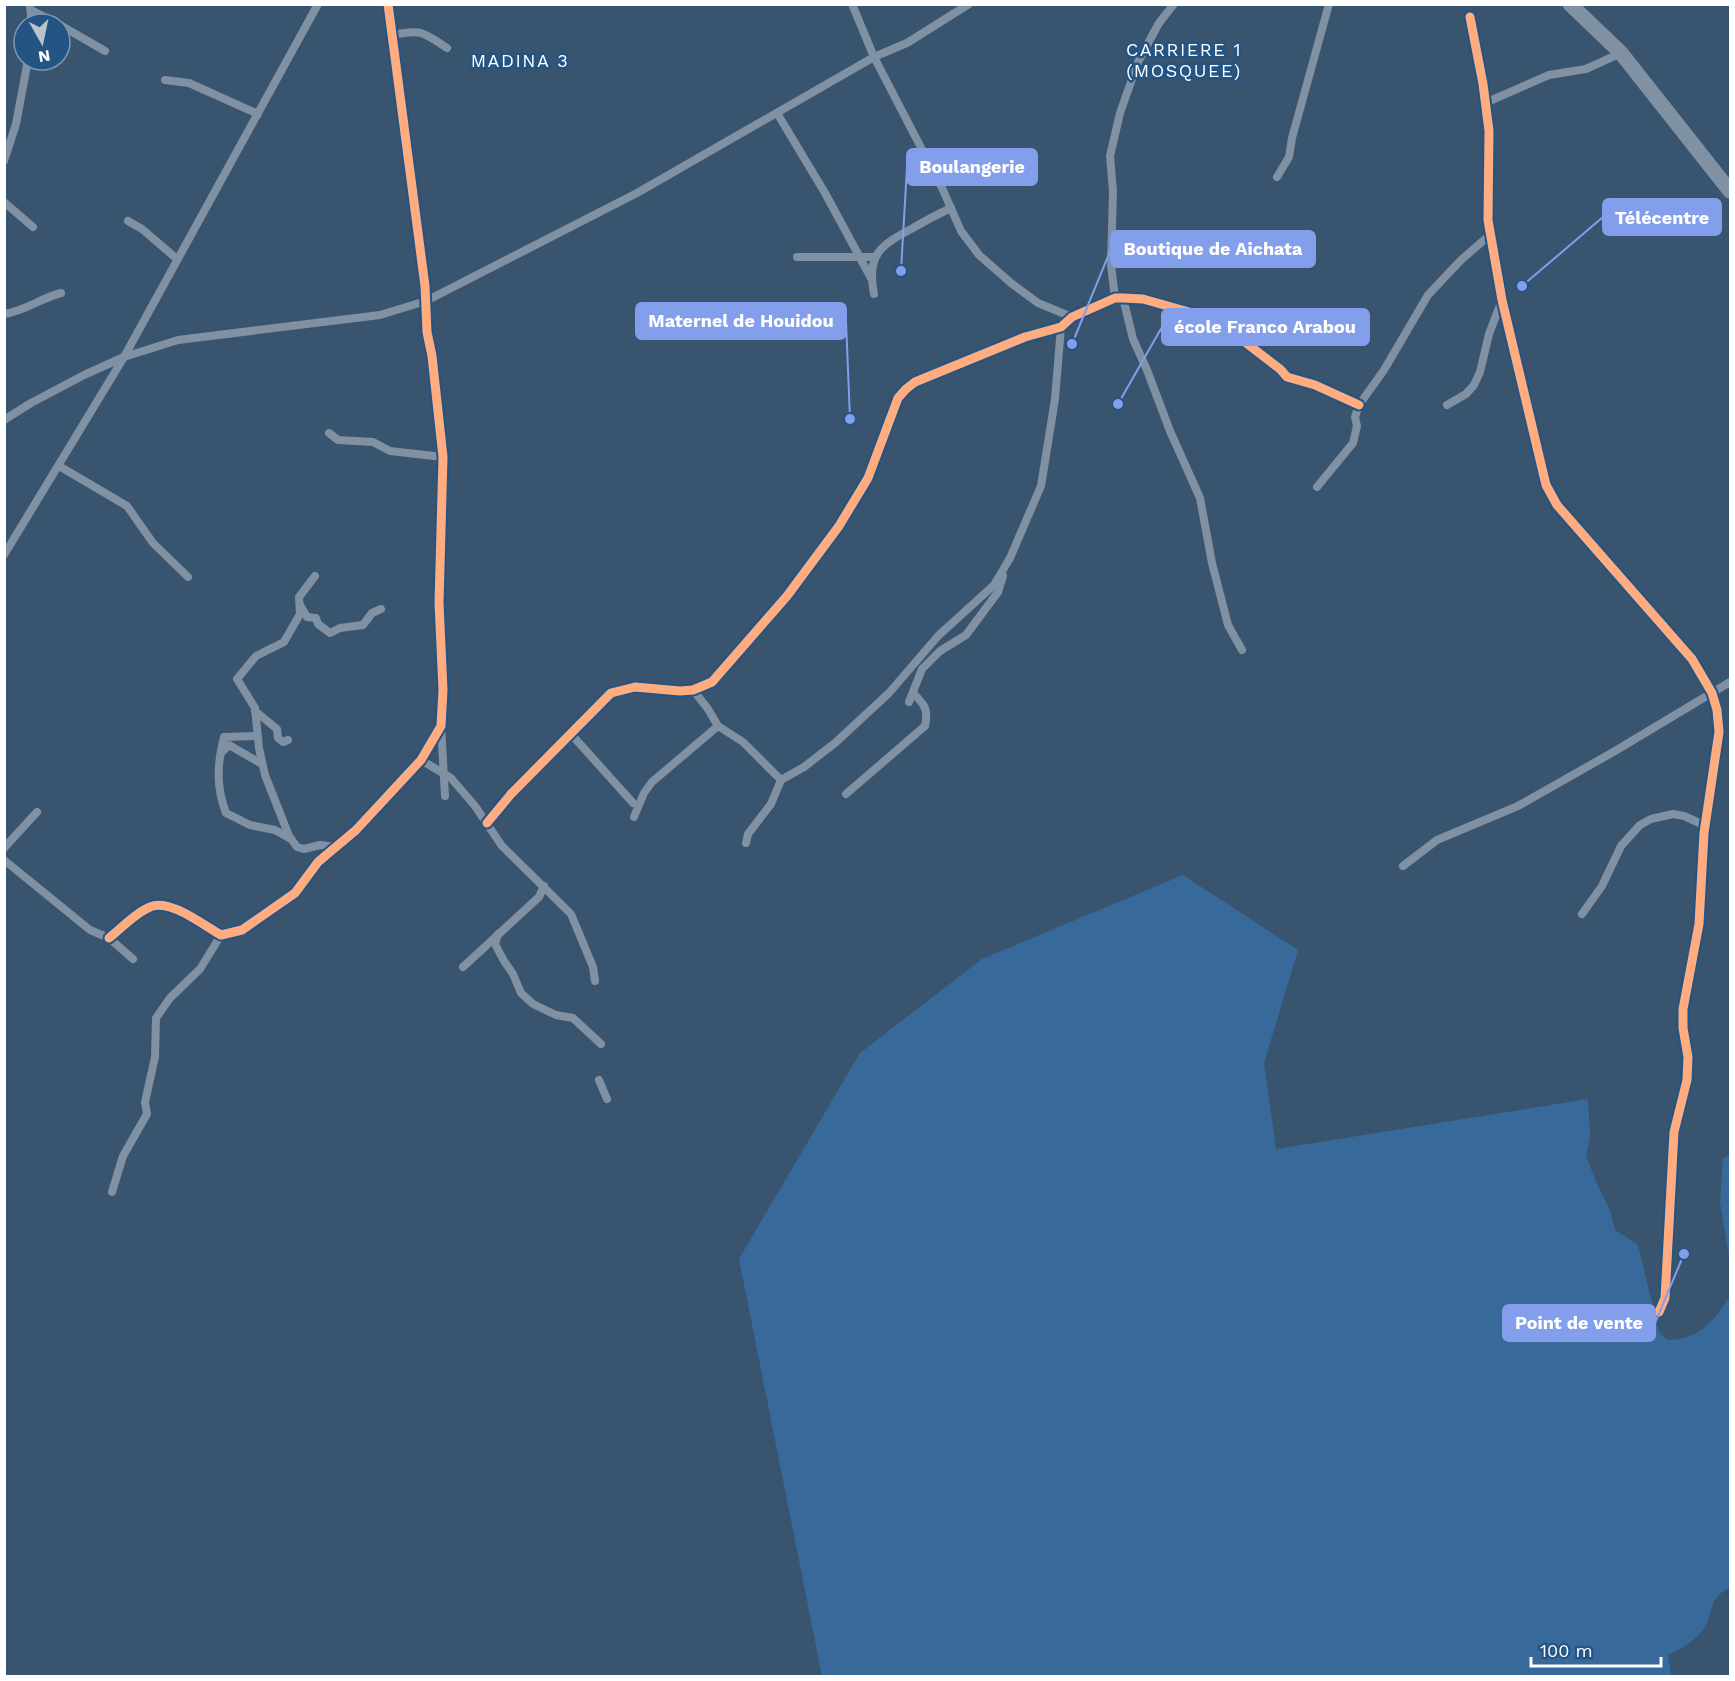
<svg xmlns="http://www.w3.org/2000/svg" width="1735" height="1681" viewBox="0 0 1735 1681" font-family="'Work Sans',sans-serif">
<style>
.green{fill:#376a9a}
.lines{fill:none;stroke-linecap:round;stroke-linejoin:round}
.street{stroke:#8091a4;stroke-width:8}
.highway{stroke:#8091a3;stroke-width:15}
.cycleway-casing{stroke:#235484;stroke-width:13}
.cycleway{stroke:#ffac80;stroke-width:9}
.labels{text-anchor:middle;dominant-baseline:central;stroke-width:5;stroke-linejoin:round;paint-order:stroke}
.neighbourhood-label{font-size:18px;letter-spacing:1.5px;fill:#fff;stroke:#235484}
.leader{fill:none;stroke:#839eea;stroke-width:2}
.callout-dot{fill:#839eea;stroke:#235484;stroke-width:2}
.callout{fill:#839eea;stroke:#839eea;stroke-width:2}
.callout-label{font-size:18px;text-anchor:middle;font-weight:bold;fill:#fff}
</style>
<rect width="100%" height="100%" fill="#39546e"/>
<!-- green -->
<g class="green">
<path d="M 1183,875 L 1298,950 L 1264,1063 L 1276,1149 L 1588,1099 L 1590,1136 L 1586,1156 L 1597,1184 L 1610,1210 L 1615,1230 L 1638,1245 L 1659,1332 L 1667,1340 C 1698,1340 1715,1321 1730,1296 L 1730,1588 C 1708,1596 1713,1616 1703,1630 C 1693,1642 1682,1649 1668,1655 L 1671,1676 L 822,1676 L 739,1259 L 860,1053 L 982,959 Z"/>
<polygon points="1730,1155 1730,1262 1720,1202 1723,1158"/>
</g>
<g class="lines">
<!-- street -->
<g class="street">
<polyline points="852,4 874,57 943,190 961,231 979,255 1011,283 1038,303 1072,317"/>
<polyline points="30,7 32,24"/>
<polyline points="31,10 58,24"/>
<polyline points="1470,17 1483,84 1489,131 1488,220 1502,300 1546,485 1557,505 1692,659 1712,693 1717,710 1719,732 1704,833 1699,924 1683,1009 1683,1028 1688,1057 1687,1080 1674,1132 1665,1298 1659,1312"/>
<polyline points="60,25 105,51"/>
<path d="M 393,35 C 421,29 423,32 447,48"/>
<polyline points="165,80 189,83 258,114"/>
<polyline points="1485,103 1549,75 1586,69 1621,53"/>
<polyline points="777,113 825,193 871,278"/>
<polyline points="4,161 16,124 28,60"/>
<polyline points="1277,177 1289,157 1292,138 1329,4"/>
<polyline points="4,202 33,227"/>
<polyline points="128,221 142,229 177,259"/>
<polyline points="797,257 875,257"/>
<path d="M 874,294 C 866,254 881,245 913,228 C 925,221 938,214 951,208"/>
<polyline points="1115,298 1111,265 1113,191 1110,156 1120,113 1138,62 1159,23 1174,4"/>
<polyline points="1123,298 1133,339 1147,370 1170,431 1200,498 1212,563 1228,625 1242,650"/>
<path d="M 4,314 C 25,311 41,298 61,293"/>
<polyline points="1447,405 1466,394 1474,385 1480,372 1489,334 1502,300"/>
<polyline points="4,420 31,403 84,375 124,357 178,340 380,315 426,301 637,193 874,57 907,43 969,4"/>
<polyline points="329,433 338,440 373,442 390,451 443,457"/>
<polyline points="59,466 127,506 153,543 188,577"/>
<polyline points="1317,487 1353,443 1357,426 1355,417 1359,405 1384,370 1428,295 1461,260 1491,234"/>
<polyline points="4,555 124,357 318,4"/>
<polyline points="315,576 299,597 300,614 284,642 256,656 237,679 255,708 259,748 265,775 289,836 297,847 304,849 320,845 336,847"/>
<polyline points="300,605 307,617 316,618 318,624 330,633 340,628 363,625 372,613 381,609"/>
<polyline points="693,690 708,709 718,726 743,742 781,780"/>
<polyline points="909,702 922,669 940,651 966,635 998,592 1003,576"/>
<polyline points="255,711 277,729 278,738 283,742 288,740"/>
<polyline points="441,726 445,796"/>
<polyline points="571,734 633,803"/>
<path d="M 257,736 L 224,737 C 217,764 216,787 226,813 L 250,825 L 275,830 L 291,839"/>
<polyline points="221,753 229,745 262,764"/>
<polyline points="421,760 451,778 475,806 502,846 571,914 593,967 595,981"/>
<path d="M 846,794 L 925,726 C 929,709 924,704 913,693"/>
<polyline points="634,817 644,793 652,782 718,726"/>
<polyline points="487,823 511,794 611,693 635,687 680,691 693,690 712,682 787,596 839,526 868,478 898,398 906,389 915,382 1025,337 1061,327 1072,317 1115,298 1123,298 1143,299 1196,314 1224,326 1280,369 1287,377 1315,385 1359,405"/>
<polyline points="746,843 748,834 771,804 781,780 804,767 835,743 889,693 938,636 994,585 1010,558 1041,486 1055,399 1061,327"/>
<polyline points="4,848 37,812"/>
<polyline points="4,860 90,930 109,938 133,959"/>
<polyline points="1403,866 1437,840 1518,806 1615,751 1730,682"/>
<polyline points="1582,914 1602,886 1621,846 1640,825 1651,819 1673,814 1684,816 1706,826"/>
<polyline points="498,934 495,944 504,961 513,974 521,993 533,1004 556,1015 573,1018 601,1044"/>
<path d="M 109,938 C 122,928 135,913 150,907 C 169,898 203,925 221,935 L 242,930 L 295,893 L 318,862 L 356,830 L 421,760 L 441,726 L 443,690 L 439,603 L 443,457 L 432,356 L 427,332 L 425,286 L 388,4"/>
<polyline points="463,967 539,897 544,886"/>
<polyline points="599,1080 607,1099"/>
<polyline points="112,1192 123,1156 147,1114 145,1102 155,1057 156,1018 170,998 200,969 221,935"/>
</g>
<!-- highway -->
<polyline class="highway" points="1570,4 1621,53 1730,191"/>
<!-- cycleway casing -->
<g class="cycleway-casing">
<g id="cycleway">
<polyline points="1470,17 1483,84 1489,131 1488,220 1502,300 1546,485 1557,505 1692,659 1712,693 1717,710 1719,732 1704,833 1699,924 1683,1009 1683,1028 1688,1057 1687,1080 1674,1132 1665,1298 1659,1312"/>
<polyline points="487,823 511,794 611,693 635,687 680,691 693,690 712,682 787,596 839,526 868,478 898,398 906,389 915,382 1025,337 1061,327 1072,317 1115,298 1123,298 1143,299 1196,314 1224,326 1280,369 1287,377 1315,385 1359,405"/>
<path d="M 109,938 C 122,928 135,913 150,907 C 169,898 203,925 221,935 L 242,930 L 295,893 L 318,862 L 356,830 L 421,760 L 441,726 L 443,690 L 439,603 L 443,457 L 432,356 L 427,332 L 425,286 L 388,4"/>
</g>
</g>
<!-- cycleway -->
<use href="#cycleway" class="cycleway"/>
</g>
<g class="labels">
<!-- neighbourhood labels -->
<g class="neighbourhood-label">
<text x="1184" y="49">CARRIERE 1<tspan x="1184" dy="21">(MOSQUEE)</tspan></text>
<text x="520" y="60">MADINA 3</text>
</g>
</g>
<!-- callouts -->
<path class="leader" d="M901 271L907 167M1522 286L1603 217M1072 344L1111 249M850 419L846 321M1118 404L1162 327M1684 1254L1655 1323"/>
<g class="callout-dot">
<circle cx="901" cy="271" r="6"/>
<circle cx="1522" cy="286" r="6"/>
<circle cx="1072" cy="344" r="6"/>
<circle cx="850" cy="419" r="6"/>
<circle cx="1118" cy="404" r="6"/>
<circle cx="1684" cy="1254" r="6"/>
</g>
<g class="callout">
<rect x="907" y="149" width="130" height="36" rx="6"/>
<rect x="1603" y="199" width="118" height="36" rx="6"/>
<rect x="1111" y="231" width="204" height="36" rx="6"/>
<rect x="636" y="303" width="210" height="36" rx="6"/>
<rect x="1162" y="309" width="207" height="36" rx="6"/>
<rect x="1503" y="1305" width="152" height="36" rx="6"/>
</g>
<g class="callout-label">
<text x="972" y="173">Boulangerie</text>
<text x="1662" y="224">Télécentre</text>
<text x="1213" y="255">Boutique de Aichata</text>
<text x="741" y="327">Maternel de Houidou</text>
<text x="1265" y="333">école Franco Arabou</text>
<text x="1579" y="1329">Point de vente</text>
</g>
<!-- border -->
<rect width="1735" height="1681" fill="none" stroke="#ffffff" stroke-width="12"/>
<!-- north arrow -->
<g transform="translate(42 42) rotate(171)"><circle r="28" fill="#235484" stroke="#7b98b5" stroke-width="1.5"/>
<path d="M0-4.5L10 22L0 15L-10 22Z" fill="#bac3cc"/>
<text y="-9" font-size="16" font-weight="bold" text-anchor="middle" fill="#ffffff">N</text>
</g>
<!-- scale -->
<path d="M1531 1657v9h130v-9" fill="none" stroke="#ffffff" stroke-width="3"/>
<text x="1540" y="1657" font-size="18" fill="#ffffff" stroke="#235484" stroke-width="4.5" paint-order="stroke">100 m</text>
</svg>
